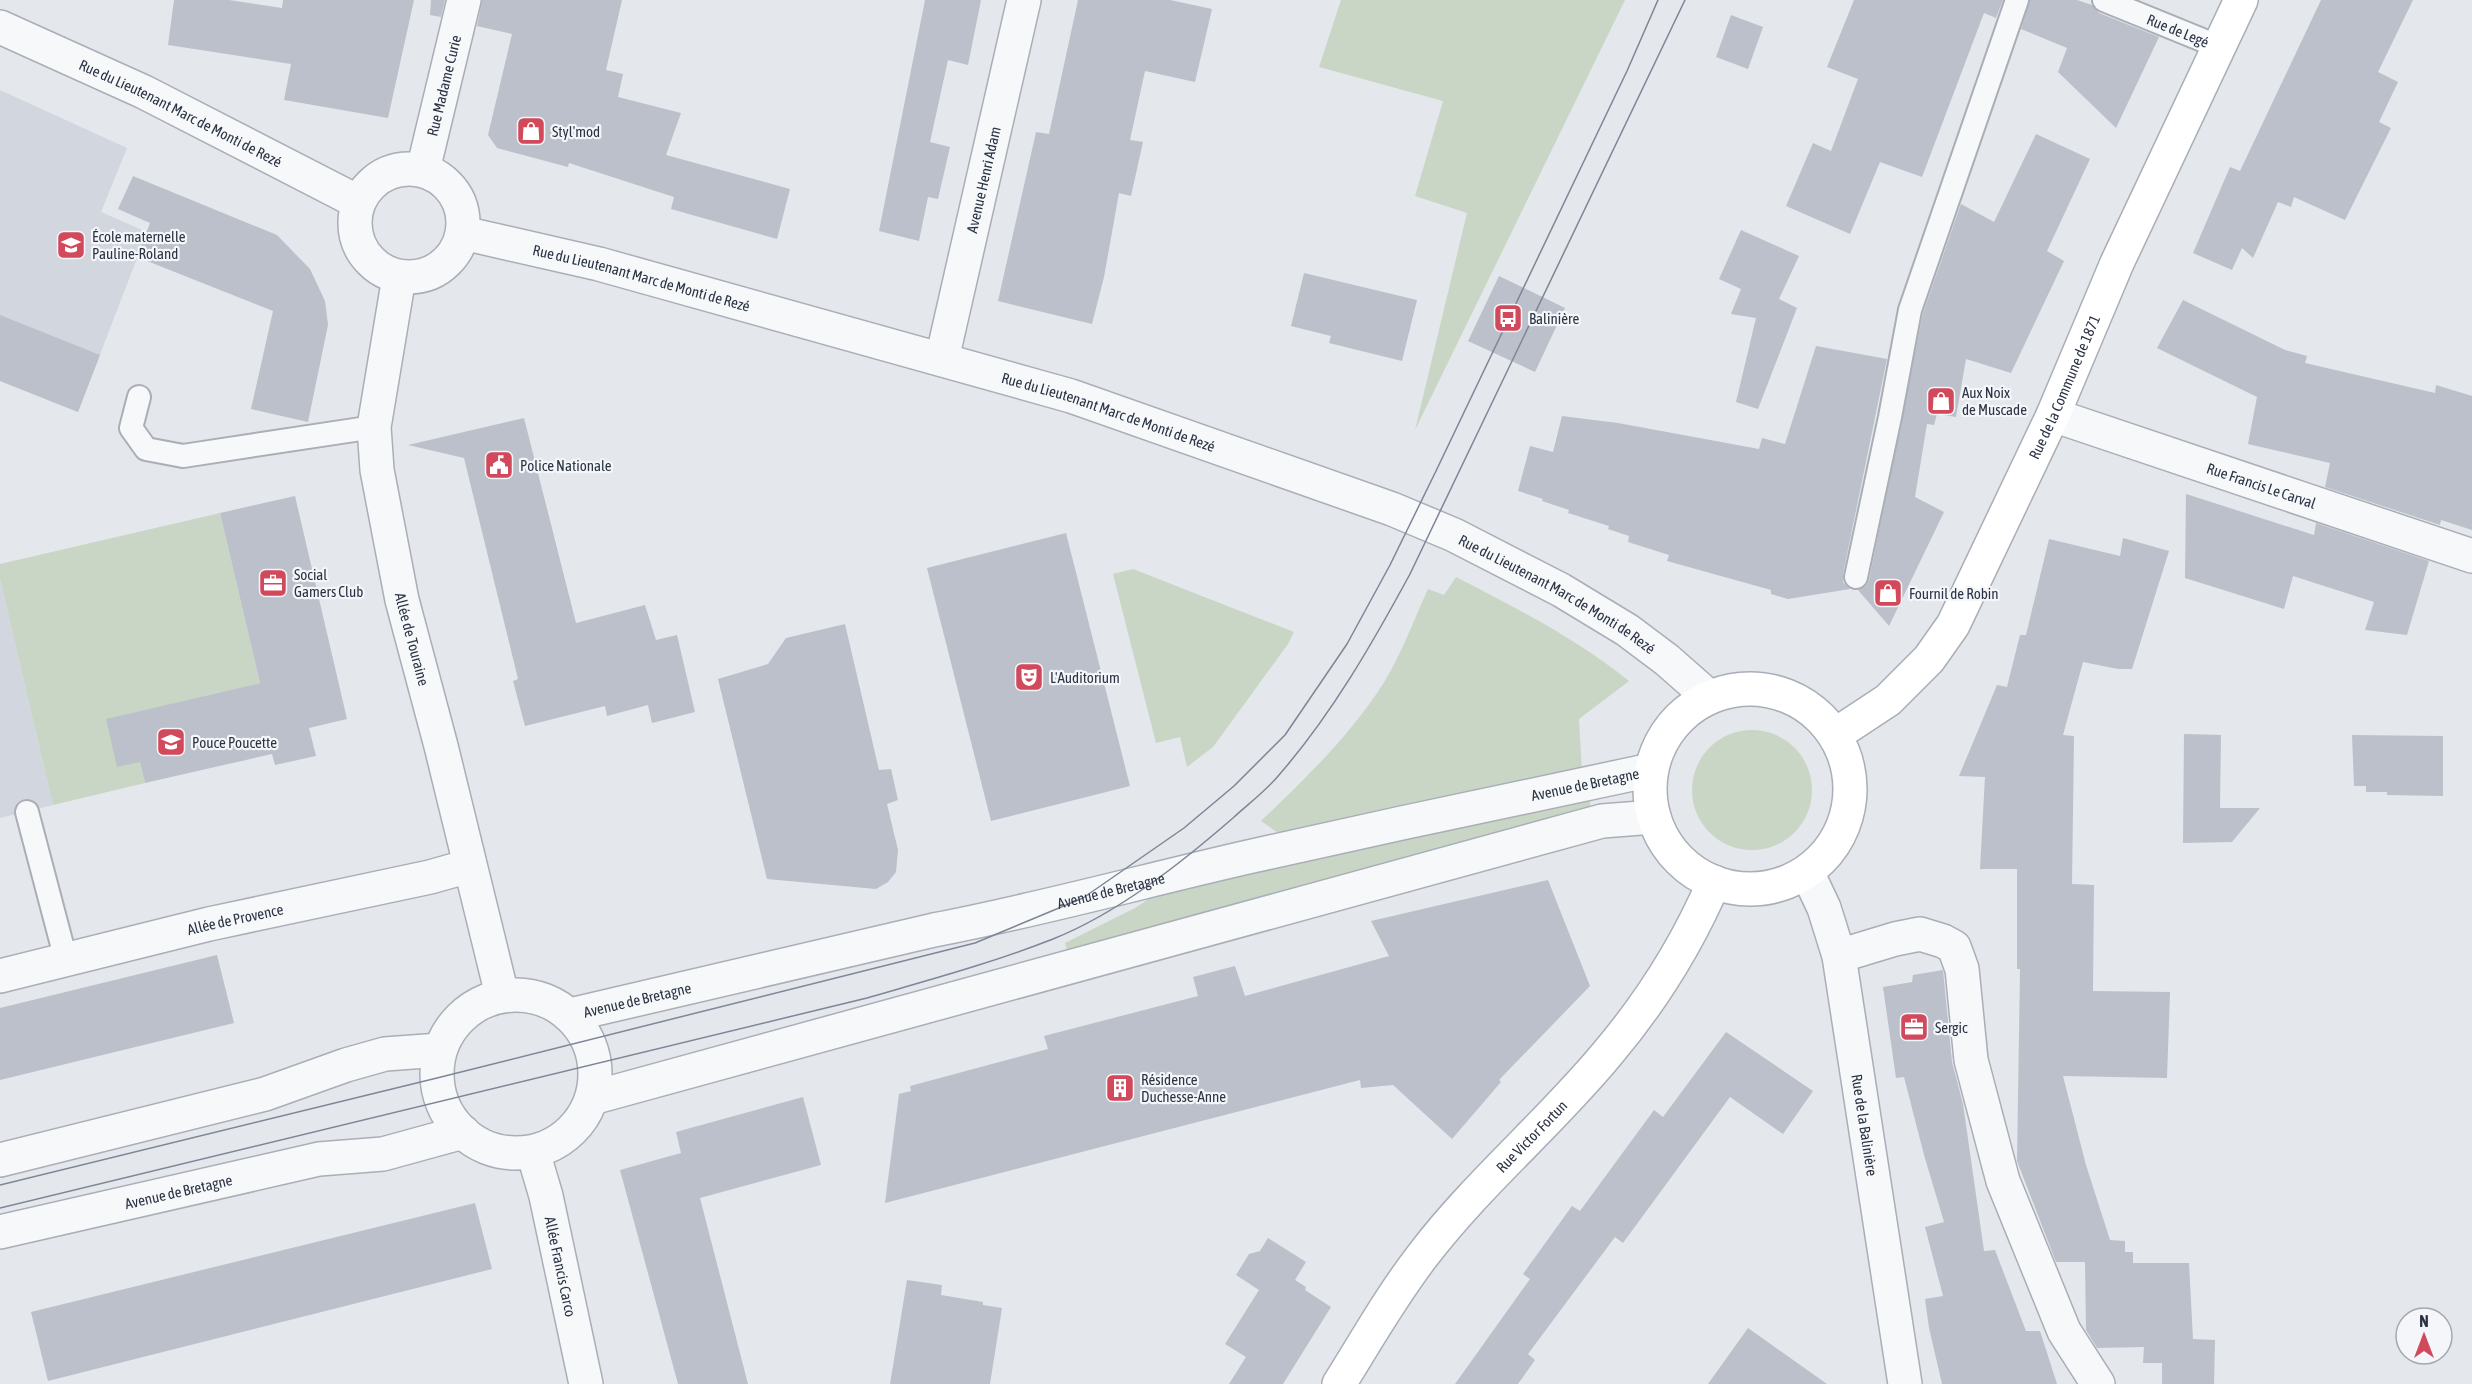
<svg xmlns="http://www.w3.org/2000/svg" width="2472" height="1384" viewBox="0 0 2472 1384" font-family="'Asap Condensed',sans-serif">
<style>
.built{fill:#d2d6de}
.green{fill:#c9d6c5}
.building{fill:#bbc0ca}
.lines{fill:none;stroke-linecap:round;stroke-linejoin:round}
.lane-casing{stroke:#a9aeb7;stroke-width:26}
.street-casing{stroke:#a9aeb7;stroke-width:36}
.secondary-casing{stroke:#a9aeb7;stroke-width:36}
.lane{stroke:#f7f8fa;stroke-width:22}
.street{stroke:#f7f8fa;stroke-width:33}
.secondary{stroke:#fff;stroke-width:33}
.tram{stroke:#7d8696;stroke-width:1.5}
.labels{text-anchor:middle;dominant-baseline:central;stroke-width:4.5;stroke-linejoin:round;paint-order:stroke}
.street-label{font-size:15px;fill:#2b3445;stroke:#f4f6f9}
.poi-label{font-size:15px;fill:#2b3445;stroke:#f4f6f9;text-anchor:start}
</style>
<rect width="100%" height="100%" fill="#e4e7ec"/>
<!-- built -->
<g class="built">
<polygon points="0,90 127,148 101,212 147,232 78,412 0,381"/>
<polygon points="0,579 53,805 0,818"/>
</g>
<!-- green -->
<g class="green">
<polygon points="1341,0 1625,0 1415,430 1467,213 1415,196 1443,101 1319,67"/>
<polygon points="220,513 260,683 129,714 145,783 53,805 0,579 0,564"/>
<polygon points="1133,569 1294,632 1288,644 1213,747 1187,767 1180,737 1156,743 1113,574"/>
<path d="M 1456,577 C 1516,608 1576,638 1629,681 L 1579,719 L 1582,773 L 1287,839 L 1261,821 C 1302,782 1343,742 1375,696 C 1398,664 1412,624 1428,589 L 1444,595 Z"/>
<circle cx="1752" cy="790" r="60"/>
<polygon points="1589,796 1591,809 1069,958 1065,943 1135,908 1161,891"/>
</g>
<!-- building -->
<g class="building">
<polygon points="174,0 229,0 282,8 283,0 414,0 388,118 284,100 291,64 168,45"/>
<polygon points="431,0 445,0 441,17 430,15"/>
<polygon points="482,0 622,0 606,70 623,74 618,97 681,113 666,155 790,189 777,239 671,209 674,197 569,163 568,167 497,148 488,135 512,34 477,26"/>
<polygon points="925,0 981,0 968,65 948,60 930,142 950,147 938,199 928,197 919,241 879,231"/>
<polygon points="1078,0 1170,0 1212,9 1195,82 1145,71 1130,140 1143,142 1131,196 1119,193 1104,277 1092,324 998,301 1036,132 1049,134"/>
<polygon points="1854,0 2003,0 1996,18 1984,13 1922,177 1880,162 1850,234 1786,206 1813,143 1831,151 1858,79 1827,67"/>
<polygon points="2030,0 2077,0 2092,5 2099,13 2159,37 2116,128 2058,72 2067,48 2021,29"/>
<polygon points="2321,0 2413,0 2378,72 2398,82 2379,122 2391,128 2345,220 2294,197 2291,207 2278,202 2253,258 2242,248 2232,270 2193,253 2230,167 2240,171"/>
<polygon points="1731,15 1763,27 1748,69 1716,57"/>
<polygon points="2036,134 2090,159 2047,251 2064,261 2011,373 1966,359 1956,417 1937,414 1934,425 1927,424 1915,497 1944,512 1889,626 1858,590 1866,586 1869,580 1923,313 1961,204 1994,222"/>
<polygon points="133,176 277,235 310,269 325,301 328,325 308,422 251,409 273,311 137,257 150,223 118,209"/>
<polygon points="1741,230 1799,256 1779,299 1797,308 1758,409 1736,402 1756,318 1731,314 1741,289 1719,279"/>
<polygon points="1304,273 1417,300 1402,361 1329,343 1331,336 1291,326"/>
<polygon points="1499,276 1565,308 1535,372 1468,341"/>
<polygon points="2183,300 2285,350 2307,356 2305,363 2435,393 2436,385 2472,396 2472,530 2441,520 2440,525 2325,487 2330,463 2248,444 2257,397 2157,348"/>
<polygon points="0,315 100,355 78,412 0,381"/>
<polygon points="1816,346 1887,359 1843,574 1843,582 1850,589 1788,599 1771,594 1771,590 1667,561 1669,555 1628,542 1629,536 1608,529 1609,526 1568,513 1569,510 1542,501 1543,499 1518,491 1530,446 1553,452 1562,416 1618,423 1759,449 1762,438 1785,444"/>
<polygon points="524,418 576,623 645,605 656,640 677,635 695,712 652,723 648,705 607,716 605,706 525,726 513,681 518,679 464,458 408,445"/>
<polygon points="2186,494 2314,535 2316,523 2429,561 2407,635 2365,630 2374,602 2293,576 2284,609 2185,578"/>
<polygon points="295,496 347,719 309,728 316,756 275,765 272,754 145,783 140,762 117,767 106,719 260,683 220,513"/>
<polygon points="1066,533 1130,786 991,821 927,568"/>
<polygon points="2123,538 2169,551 2132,669 2118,669 2083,662 2063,735 2074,736 2072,884 2094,885 2093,991 2170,992 2167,1078 2063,1076 2086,1165 2110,1240 2125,1241 2125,1252 2133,1252 2133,1263 2189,1263 2193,1339 2215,1340 2214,1384 2162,1384 2162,1363 2143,1363 2144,1347 2097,1348 2086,1330 2085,1262 2056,1262 2017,1161 2020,969 2017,969 2017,869 1980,869 1985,777 1959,776 1997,685 2007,687 2020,635 2026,635 2049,539 2120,556"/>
<polygon points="845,624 879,770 891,769 898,800 887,804 898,850 896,872 888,882 876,889 767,879 718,679 768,664 786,638"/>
<polygon points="2184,734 2221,735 2220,808 2260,808 2232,842 2183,843"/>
<polygon points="2352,735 2443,736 2443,796 2387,795 2387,792 2366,792 2366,786 2354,786"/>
<polygon points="1548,880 1590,986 1499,1080 1501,1082 1452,1139 1393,1085 1361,1088 1360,1080 885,1203 899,1094 911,1091 910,1086 1048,1049 1044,1036 1198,996 1193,977 1235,966 1245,996 1389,956 1371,921"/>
<polygon points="217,955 234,1023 0,1080 0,1008"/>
<polygon points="1943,970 1952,1062 1963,1104 1984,1251 1995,1250 2026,1331 2040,1331 2057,1384 1942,1384 1929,1328 1925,1299 1943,1296 1925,1227 1944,1222 1924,1155 1904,1077 1896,1078 1883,987 1912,982 1913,975"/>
<polygon points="1726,1032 1813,1091 1783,1134 1730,1097 1623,1243 1615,1237 1528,1354 1535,1360 1518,1384 1455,1384 1530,1279 1523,1274 1572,1206 1580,1211 1654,1110 1663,1117"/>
<polygon points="803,1097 821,1165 700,1198 748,1384 678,1384 620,1170 681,1153 676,1132"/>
<polygon points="475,1203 492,1269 48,1381 31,1312"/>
<polygon points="1268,1238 1306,1262 1295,1280 1306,1287 1305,1290 1331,1307 1283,1384 1229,1384 1246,1357 1225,1344 1259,1290 1236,1275 1249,1254 1260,1251"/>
<polygon points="907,1280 942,1285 941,1295 983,1302 983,1305 1002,1308 990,1384 890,1384"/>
<polygon points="1748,1328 1827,1384 1708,1384"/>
</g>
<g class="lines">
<!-- lane casing -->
<g class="lane-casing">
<g id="lane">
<path id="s1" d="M 2104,0 L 2217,46"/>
<polyline points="139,397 131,428 146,449 183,456 374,427"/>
<polyline points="1856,577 1890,417 1910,310 2017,0"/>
<polyline points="27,812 66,960"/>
</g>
</g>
<!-- street casing -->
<g class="street-casing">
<g id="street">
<path id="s2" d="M 0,27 L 144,92 L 358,202"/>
<circle cx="409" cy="223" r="54"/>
<path id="s3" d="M 423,170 L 464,0"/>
<path id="s4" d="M 463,233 L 599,264 L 1071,396 L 1392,509 L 1454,535 L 1561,590 L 1627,630 L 1667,660 L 1709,697"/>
<path id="s5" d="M 399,277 L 374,427 L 377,470 L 402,600 L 441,746 L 502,995"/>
<path id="s6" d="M 942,359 L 1024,0"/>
<path id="s7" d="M 2053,415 L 2472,556"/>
<path id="s8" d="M 1807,872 L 1824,908 L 1839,956 L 1905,1384"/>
<polyline points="1839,956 1895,939 1920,934 1943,941 1954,947 1962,969 1971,1060 2003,1181 2064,1331 2098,1384"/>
<path id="s9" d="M 0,976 L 209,924 L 430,877 L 469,866"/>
<circle cx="516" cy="1074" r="79"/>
<path id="s10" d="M 570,1015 L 934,930 C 1039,910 1143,881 1248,857 C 1382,827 1517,798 1651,770"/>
<polyline points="592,1098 1602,821 1654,817"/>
<path id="s11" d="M 533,1152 L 546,1196 L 586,1384"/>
<polyline points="0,1160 265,1094 346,1065 385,1054 440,1050"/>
<path id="s12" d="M 0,1232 L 319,1159 L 383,1154 L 463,1132"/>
</g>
</g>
<!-- secondary casing -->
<g class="secondary-casing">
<g id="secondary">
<circle cx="1750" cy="789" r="100"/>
<path id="s13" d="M 1835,735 L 1888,700 L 1929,659 L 1953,625 L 2053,415 L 2117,263 L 2241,0"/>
<path id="s14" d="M 1339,1384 C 1366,1341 1392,1295 1423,1255 C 1478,1183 1549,1124 1607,1054 C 1651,1002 1687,945 1714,882"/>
</g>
</g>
<!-- lane -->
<use href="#lane" class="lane"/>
<!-- street -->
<use href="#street" class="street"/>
<!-- secondary -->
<use href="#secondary" class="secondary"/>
<!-- tram -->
<g class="tram">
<polyline points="0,1185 437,1078 975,943 1083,898 1184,828 1234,786 1285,735 1347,644 1390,565 1436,471 1627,71 1658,0"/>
<path d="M 0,1208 L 867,998 C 929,980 992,963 1053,939 C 1118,913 1180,864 1233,818 C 1248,804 1266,791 1279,775 C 1332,714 1372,644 1410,574 L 1685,0"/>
</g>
</g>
<!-- icons -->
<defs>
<g id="shop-square" transform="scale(1.5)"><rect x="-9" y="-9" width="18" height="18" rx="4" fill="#d1495b" stroke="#f4f6f9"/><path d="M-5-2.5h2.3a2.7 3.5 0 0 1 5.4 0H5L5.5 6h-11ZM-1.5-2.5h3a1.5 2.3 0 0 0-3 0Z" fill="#fff"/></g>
<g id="school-square" transform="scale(1.5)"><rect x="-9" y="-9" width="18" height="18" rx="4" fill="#d1495b" stroke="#f4f6f9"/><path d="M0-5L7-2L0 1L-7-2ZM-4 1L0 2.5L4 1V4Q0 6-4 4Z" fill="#fff"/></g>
<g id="bus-square" transform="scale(1.5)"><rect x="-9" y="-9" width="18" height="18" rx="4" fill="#d1495b" stroke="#f4f6f9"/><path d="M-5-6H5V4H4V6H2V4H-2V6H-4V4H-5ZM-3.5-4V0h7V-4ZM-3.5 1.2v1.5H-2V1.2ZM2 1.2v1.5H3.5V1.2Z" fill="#fff"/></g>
<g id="civic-square" transform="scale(1.5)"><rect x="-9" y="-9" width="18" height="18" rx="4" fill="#d1495b" stroke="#f4f6f9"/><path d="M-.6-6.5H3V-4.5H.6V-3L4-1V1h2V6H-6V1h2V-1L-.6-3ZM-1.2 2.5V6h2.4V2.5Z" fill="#fff"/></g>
<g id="office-square" transform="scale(1.5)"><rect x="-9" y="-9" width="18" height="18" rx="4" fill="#d1495b" stroke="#f4f6f9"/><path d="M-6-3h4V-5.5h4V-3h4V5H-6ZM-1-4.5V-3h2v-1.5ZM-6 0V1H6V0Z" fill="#fff"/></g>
<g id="theatre-square" transform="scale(1.5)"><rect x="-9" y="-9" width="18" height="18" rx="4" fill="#d1495b" stroke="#f4f6f9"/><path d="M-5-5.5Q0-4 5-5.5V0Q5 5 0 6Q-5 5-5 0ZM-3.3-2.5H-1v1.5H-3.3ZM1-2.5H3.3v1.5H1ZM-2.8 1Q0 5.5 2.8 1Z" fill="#fff"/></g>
<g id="building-square" transform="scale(1.5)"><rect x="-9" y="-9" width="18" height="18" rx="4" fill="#d1495b" stroke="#f4f6f9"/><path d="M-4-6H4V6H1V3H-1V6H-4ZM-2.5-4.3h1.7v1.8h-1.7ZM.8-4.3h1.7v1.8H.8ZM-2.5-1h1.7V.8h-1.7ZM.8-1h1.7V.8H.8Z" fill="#fff"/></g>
</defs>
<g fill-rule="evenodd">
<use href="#shop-square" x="531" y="131"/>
<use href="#school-square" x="71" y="245"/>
<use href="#bus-square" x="1508" y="318"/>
<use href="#shop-square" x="1941" y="401"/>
<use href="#civic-square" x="499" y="465"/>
<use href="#office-square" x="273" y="583"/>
<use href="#shop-square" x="1888" y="593"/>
<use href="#theatre-square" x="1029" y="677"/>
<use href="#school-square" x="171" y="742"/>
<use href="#office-square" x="1914" y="1027"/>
<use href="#building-square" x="1120" y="1088"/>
</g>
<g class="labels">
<!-- street labels -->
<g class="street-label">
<text stroke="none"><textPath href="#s1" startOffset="80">Rue de Legé</textPath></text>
<text stroke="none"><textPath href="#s3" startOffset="87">Rue Madame Curie</textPath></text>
<text stroke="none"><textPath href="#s2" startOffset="200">Rue du Lieutenant Marc de Monti de Rezé</textPath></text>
<text stroke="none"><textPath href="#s6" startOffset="184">Avenue Henri Adam</textPath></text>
<text stroke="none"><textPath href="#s4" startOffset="184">Rue du Lieutenant Marc de Monti de Rezé</textPath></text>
<text stroke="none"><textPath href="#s13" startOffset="426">Rue de la Commune de 1871</textPath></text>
<text stroke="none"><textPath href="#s4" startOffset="670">Rue du Lieutenant Marc de Monti de Rezé</textPath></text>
<text stroke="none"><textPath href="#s7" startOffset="220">Rue Francis Le Carval</textPath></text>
<text stroke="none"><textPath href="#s4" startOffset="1156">Rue du Lieutenant Marc de Monti de Rezé</textPath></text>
<text stroke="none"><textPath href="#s5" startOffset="368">Allée de Touraine</textPath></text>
<text stroke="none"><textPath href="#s10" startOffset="1041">Avenue de Bretagne</textPath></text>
<text stroke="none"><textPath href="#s10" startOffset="555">Avenue de Bretagne</textPath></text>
<text stroke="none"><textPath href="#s9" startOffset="242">Allée de Provence</textPath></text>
<text stroke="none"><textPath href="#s10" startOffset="69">Avenue de Bretagne</textPath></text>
<text stroke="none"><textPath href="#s8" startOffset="261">Rue de la Balinière</textPath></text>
<text stroke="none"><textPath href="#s14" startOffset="315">Rue Victor Fortun</textPath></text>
<text stroke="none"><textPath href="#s12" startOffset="183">Avenue de Bretagne</textPath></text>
<text stroke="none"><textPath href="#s11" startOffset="118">Allée Francis Carco</textPath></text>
</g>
<!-- poi labels -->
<g class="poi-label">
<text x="552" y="131">Styl'mod</text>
<text x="92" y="236">École maternelle<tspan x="92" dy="17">Pauline-Roland</tspan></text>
<text x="1529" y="318">Balinière</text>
<text x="1962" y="392">Aux Noix<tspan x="1962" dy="17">de Muscade</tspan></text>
<text x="520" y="465">Police Nationale</text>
<text x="294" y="574">Social<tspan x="294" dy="17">Gamers Club</tspan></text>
<text x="1909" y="593">Fournil de Robin</text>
<text x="1050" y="677">L'Auditorium</text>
<text x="192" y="742">Pouce Poucette</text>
<text x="1935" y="1027">Sergic</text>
<text x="1141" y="1079">Résidence<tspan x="1141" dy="17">Duchesse-Anne</tspan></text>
</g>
</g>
<!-- north arrow -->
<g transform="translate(2424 1336)"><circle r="28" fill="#f4f6f9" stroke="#a4a8b1" stroke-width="1.5"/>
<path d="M0-4.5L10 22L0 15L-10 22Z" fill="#d1495b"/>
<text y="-9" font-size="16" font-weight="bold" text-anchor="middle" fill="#2b3445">N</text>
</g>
</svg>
